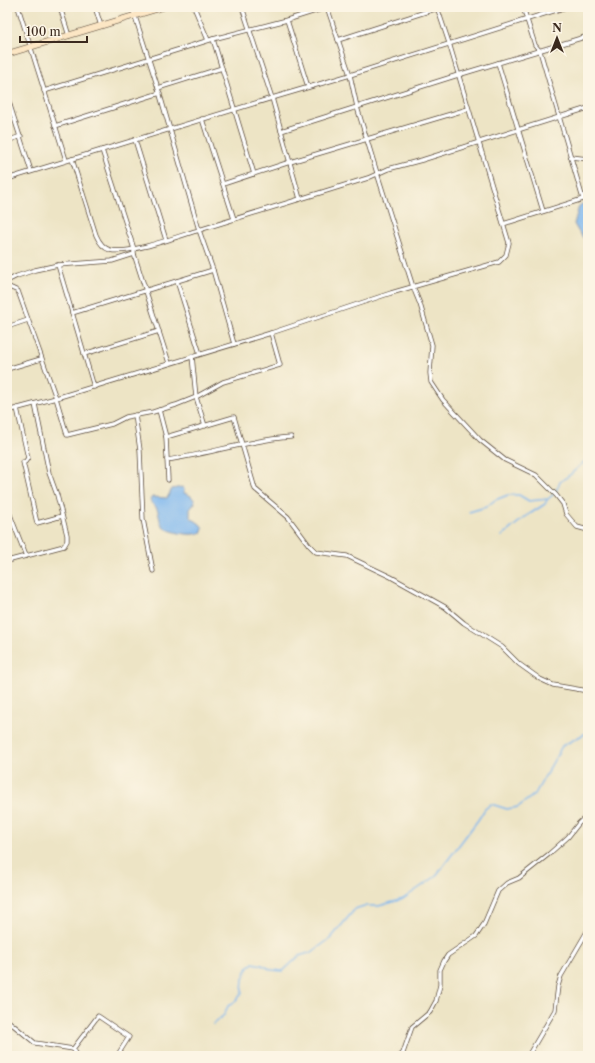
<svg xmlns="http://www.w3.org/2000/svg" width="595" height="1063" viewBox="0 0 595 1063" font-family="'Libre Caslon Text',serif">
<style>
.water{fill:#7eb7ef;stroke:#5c7086}
.lines{fill:none;stroke-linecap:round;stroke-linejoin:round}
.stream{stroke:#7eb7ef;stroke-width:1.5}
.street-casing{stroke:#564637;stroke-width:5}
.secondary-casing{stroke:#564637;stroke-width:7}
.street{stroke:#fff;stroke-width:3.5}
.secondary{stroke:#fce6c4;stroke-width:5.5}
</style>
<rect width="100%" height="100%" fill="#fcf5e5"/>
<filter id="ink" filterUnits="userSpaceOnUse"><feTurbulence type="fractalNoise" baseFrequency=".025" numOctaves="2"/><feDisplacementMap in="SourceGraphic" scale="8" xChannelSelector="R" yChannelSelector="G"/><feConvolveMatrix kernelMatrix="1 2 1 2 8 2 1 2 1" color-interpolation-filters="sRGB"/></filter>
<filter id="wash" filterUnits="userSpaceOnUse"><feTurbulence type="fractalNoise" baseFrequency=".012" numOctaves="4" result="noise"/><feDisplacementMap in="SourceGraphic" scale="16" xChannelSelector="R" yChannelSelector="G"/><feGaussianBlur stdDeviation="0.9" result="paint"/><feColorMatrix in="noise" values="0 0 0 0 0 0 0 0 0 0 0 0 0 0 0 0 0 1.4 0 .05"/><feComposite in="paint" operator="in"/></filter>
<g filter="url(#wash)">
<rect width="100%" height="100%" fill="#ede4c5"/>
<!-- water -->
<g class="water">
<polygon points="588,200 588,244 578,231 574,224 579,206"/>
<path d="M 182,487 L 184,489 L 184,493 C 190,495 193,496 195,503 L 190,509 L 190,517 L 200,524 L 203,528 L 202,532 C 194,537 169,533 163,526 C 158,520 160,513 156,507 C 153,504 151,504 150,500 L 152,497 L 167,498 L 172,489 Z"/>
</g>
<g class="lines">
<!-- stream -->
<g class="stream">
<polyline points="469,512 486,507 495,500 508,495 519,495 529,501 548,499 555,493 560,482 571,474 584,462 588,460"/>
<polyline points="502,536 525,517 545,504 547,500"/>
<polyline points="213,1024 224,1015 228,1006 236,1001 242,993 243,979 248,967 253,963 262,965 272,970 283,971 299,956 312,952 331,938 355,909 364,906 379,906 403,899 435,877 478,820 485,809 491,804 507,809 518,807 535,794 562,746 588,732"/>
</g>
</g>
</g>
<g filter="url(#ink)">
<g class="lines">
<!-- street casing -->
<g class="street-casing">
<g id="street">
<polyline points="18,7 66,160"/>
<polyline points="60,7 69,36"/>
<polyline points="95,7 101,26"/>
<polyline points="132,7 158,88 199,230 300,199 272,98 242,7"/>
<polyline points="194,7 208,40"/>
<polyline points="327,7 350,75 357,107 377,173 413,287 420,304 432,345 430,373 431,382 443,400 480,440 505,460 536,475 556,495 563,504 566,514 577,527 588,530"/>
<polyline points="287,20 328,7"/>
<polyline points="213,39 254,174"/>
<polyline points="338,40 441,7"/>
<polyline points="498,63 543,211"/>
<polyline points="158,88 222,68"/>
<polyline points="44,91 213,39 287,20 308,87"/>
<polyline points="7,96 31,171"/>
<polyline points="202,119 234,219"/>
<polyline points="55,126 160,93"/>
<polyline points="281,131 458,75 588,36"/>
<polyline points="135,140 166,240"/>
<polyline points="7,141 21,136"/>
<polyline points="102,150 134,249 134,254 169,363"/>
<polyline points="571,157 588,159"/>
<path d="M 72,159 L 96,235 C 99,242 103,248 110,250 C 128,255 179,236 199,230 L 213,270 L 234,344"/>
<polyline points="7,179 272,98 350,75 566,7"/>
<polyline points="223,184 290,162 468,109"/>
<polyline points="300,199 368,178 388,169 422,160 588,108"/>
<polyline points="503,224 583,199 540,51 535,45 523,7"/>
<polyline points="58,265 94,387"/>
<polyline points="7,281 17,276 35,270 58,265 112,261 134,254"/>
<polyline points="177,281 200,354"/>
<polyline points="7,286 18,291 56,398 271,333 391,293 499,262 506,255 509,243 449,43 437,7"/>
<polyline points="72,313 213,270"/>
<polyline points="7,327 28,320"/>
<polyline points="84,354 159,331"/>
<polyline points="192,356 196,397 205,426"/>
<polyline points="7,369 41,359"/>
<polyline points="17,408 28,458 25,462 23,462 37,523 62,516"/>
<polyline points="159,410 166,437 168,480"/>
<polyline points="7,411 56,398 67,435 112,424 126,417 153,412 176,405 196,397 223,382 280,365 271,333"/>
<polyline points="135,415 140,450 143,519 153,571"/>
<polyline points="166,437 234,417 255,489 288,517 309,545 316,552 347,556 391,577 445,607 464,623 502,647 519,664 540,679 553,685 588,691"/>
<path d="M 167,460 C 209,454 248,440 291,437"/>
<polyline points="7,507 26,556"/>
<polyline points="7,561 64,546 67,541 67,535 57,495 49,473 35,404"/>
<polyline points="7,1020 35,1043 73,1049 78,1056"/>
<polyline points="73,1049 98,1016 129,1037 117,1056"/>
<polyline points="400,1056 403,1053 412,1027 430,1012 436,1001 440,985 440,970 444,961 448,955 476,936 484,924 498,891 507,883 519,878 549,854 568,837 579,823 588,815"/>
<polyline points="528,1056 555,1010 558,986 561,976 588,930"/>
</g>
</g>
<!-- secondary casing -->
<g class="secondary-casing">
<polyline id="secondary" points="7,54 163,7"/>
</g>
<!-- street -->
<use href="#street" class="street"/>
<!-- secondary -->
<use href="#secondary" class="secondary"/>
</g>
</g>
<!-- margin -->
<rect width="595" height="1063" fill="none" stroke="#fcf5e5" stroke-width="24"/>
<!-- north arrow -->
<g transform="translate(557 38)" stroke="#fcf5e5" stroke-width="3" paint-order="stroke">
<path d="M0-3L7 15L0 10L-7 15Z" fill="#3b2a1e"/>
<text y="-6" font-size="11" font-weight="bold" text-anchor="middle" fill="#3b2a1e">N</text>
</g>
<!-- scale -->
<path d="M20 36v6h67v-6" fill="none" stroke="#3b2a1e" stroke-width="2"/>
<text x="26" y="36" font-size="12" fill="#3b2a1e" stroke="#fcf5e5" stroke-width="3" paint-order="stroke">100 m</text>
</svg>
